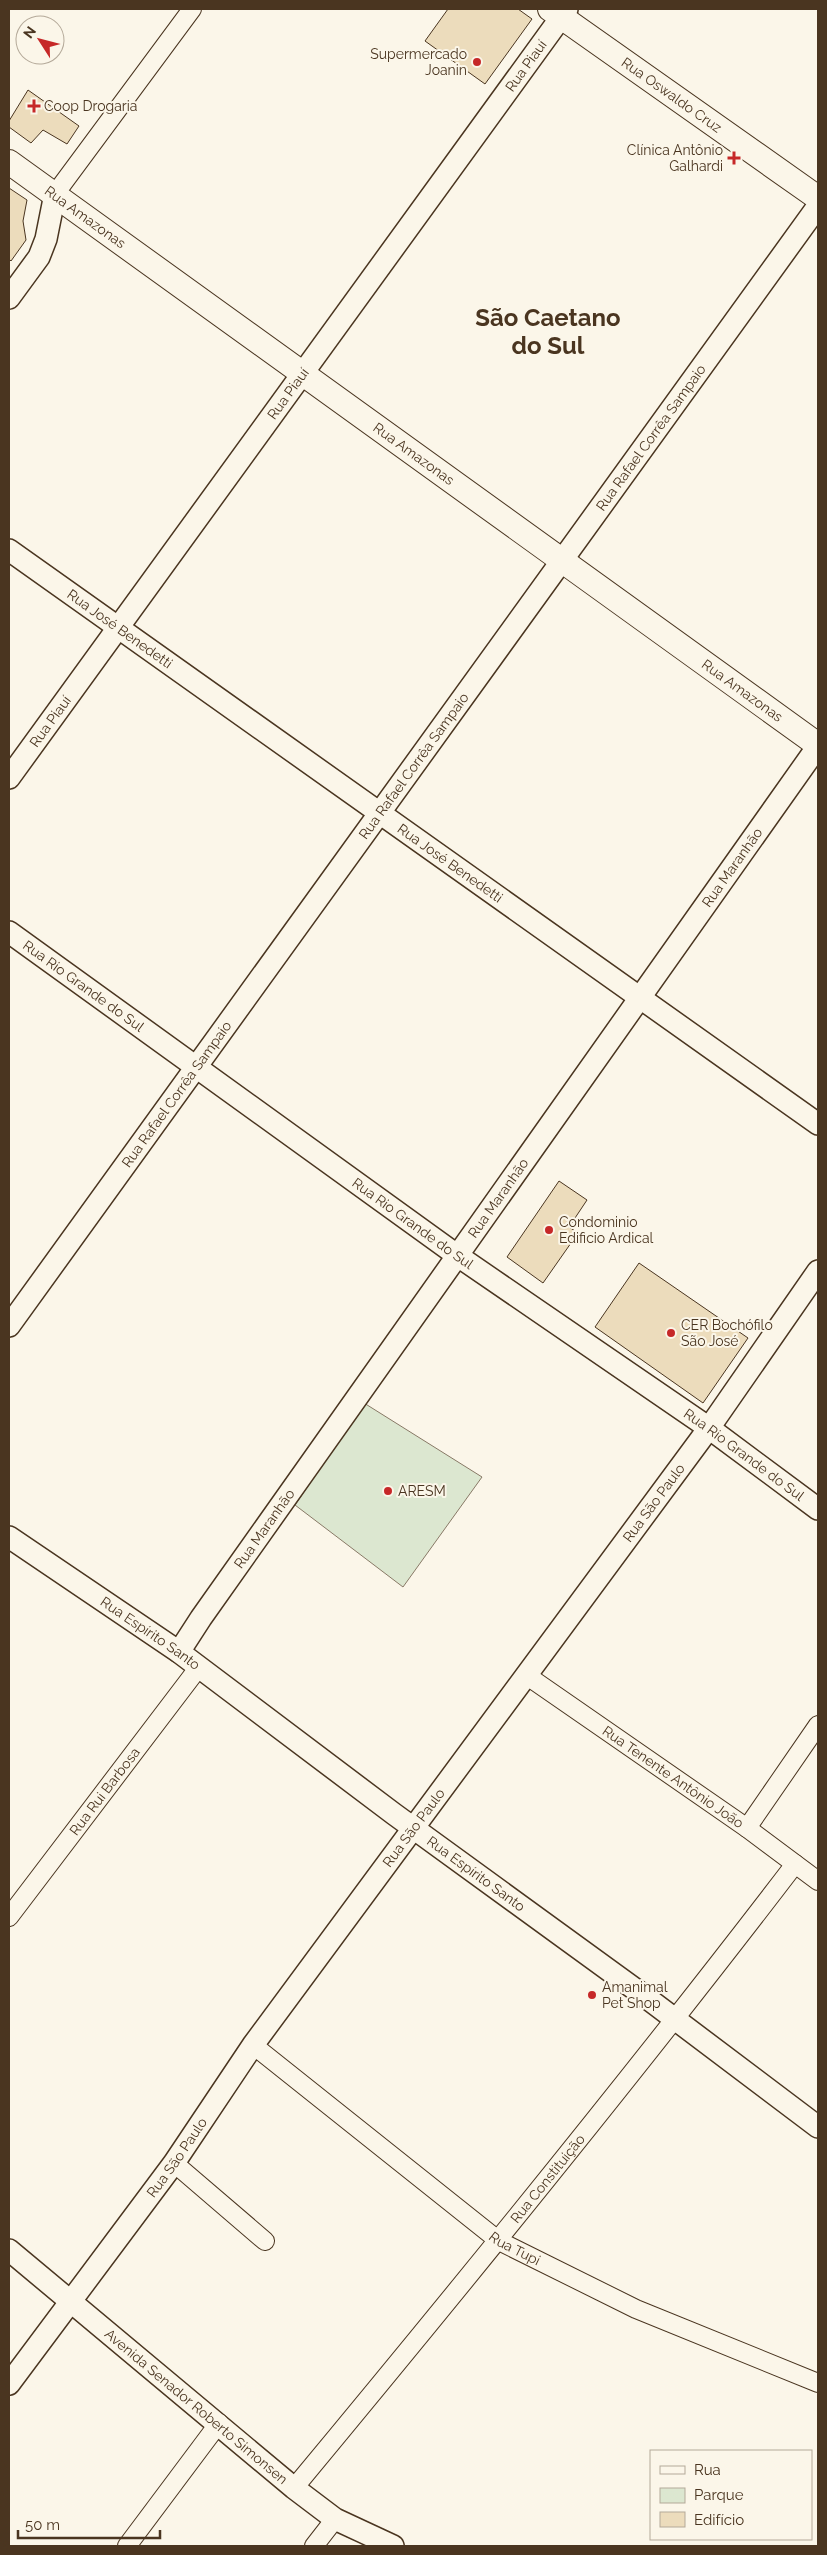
<svg xmlns="http://www.w3.org/2000/svg" width="827" height="2555" viewBox="0 0 827 2555" font-family="Raleway,sans-serif">
<style>
.green{fill:#dce7d0;stroke:#887966}
.building{fill:#ecdcbc;stroke:#4a3520}
.lines{fill:none;stroke-linecap:round;stroke-linejoin:round}
.minor-casing{stroke:#4a3520;stroke-width:20}
.tertiary-casing{stroke:#4a3520;stroke-width:24}
.secondary-casing{stroke:#4a3520;stroke-width:26}
.minor{stroke:#fbf6e9;stroke-width:18}
.tertiary{stroke:#fbf6e9;stroke-width:21}
.secondary{stroke:#fbf6e9;stroke-width:24}
.poi-dot{fill:#c62828;stroke:#fbf6e9;stroke-width:2}
.labels{text-anchor:middle;dominant-baseline:central;stroke-width:4;stroke-linejoin:round;paint-order:stroke}
.poi-label{font-size:14px;fill:#4a3520;stroke:#fbf6e9;text-anchor:start}
.street-label{font-size:14px;fill:#4a3520;stroke:#fbf6e9}
.town-label{font-size:24px;font-weight:bold;fill:#4a3520;stroke:#fbf6e9}
</style>
<rect width="100%" height="100%" fill="#fbf6e9"/>
<!-- green -->
<polygon class="green" points="364,1403 482,1477 403,1587 295,1505"/>
<!-- building -->
<g class="building">
<polygon points="448,9 518,9 532,19 485,84 425,41"/>
<polygon points="28,90 79,126 67,144 43,130 31,143 9,127 9,121"/>
<polygon points="9,188 27,200 23,221 26,240 11,261 9,259"/>
<polygon points="559,1181 587,1200 569,1227 578,1233 543,1283 507,1257"/>
<polygon points="639,1263 748,1338 703,1403 595,1327"/>
</g>
<g class="lines">
<!-- minor casing -->
<g class="minor-casing">
<g id="minor">
<polyline points="55,194 192,9"/>
<path id="s1" d="M 526,1675 L 747,1828 L 818,1881"/>
<polyline points="747,1828 818,1725"/>
<path id="s2" d="M 9,1917 L 199,1667"/>
<path id="s3" d="M 253,2045 L 499,2241 L 636,2309 L 818,2383"/>
<polyline points="174,2163 265,2241"/>
<path id="s4" d="M 294,2488 C 465,2282 633,2076 795,1864"/>
<polyline points="127,2546 219,2423"/>
<polyline points="314,2546 335,2519"/>
</g>
</g>
<!-- tertiary casing -->
<g class="tertiary-casing">
<g id="tertiary">
<polyline points="9,298 39,257 46,239 55,194"/>
<path id="s5" d="M 9,550 L 818,1124"/>
<path id="s6" d="M 9,778 L 567,9"/>
<path id="s7" d="M 9,932 L 458,1256 L 709,1428 L 818,1509"/>
<path id="s8" d="M 9,1326 L 818,206"/>
<path id="s9" d="M 9,1537 L 179,1652 L 394,1814 L 643,1995 L 818,2127"/>
<path id="s10" d="M 179,1652 L 201,1618 L 818,746"/>
<path id="s11" d="M 9,2250 L 294,2488 L 335,2519 L 393,2546"/>
<path id="s12" d="M 9,2384 L 174,2163 L 253,2045 L 709,1428 L 818,1271"/>
</g>
</g>
<!-- secondary casing -->
<g class="secondary-casing">
<g id="secondary">
<path id="s13" d="M 550,9 L 818,198"/>
<path id="s14" d="M 9,162 L 818,745"/>
</g>
</g>
<!-- minor -->
<use href="#minor" class="minor"/>
<!-- tertiary -->
<use href="#tertiary" class="tertiary"/>
<!-- secondary -->
<use href="#secondary" class="secondary"/>
</g>
<!-- markers -->
<g class="poi-dot">
<circle cx="477" cy="62" r="5"/>
<path d="M31.5 98.5h5v5h5v5h-5v5h-5v-5h-5v-5h5z"/>
<path d="M731.5 150.5h5v5h5v5h-5v5h-5v-5h-5v-5h5z"/>
<circle cx="549" cy="1230" r="5"/>
<circle cx="671" cy="1333" r="5"/>
<circle cx="388" cy="1491" r="5"/>
<circle cx="592" cy="1995" r="5"/>
</g>
<g class="labels">
<!-- poi labels -->
<g class="poi-label">
<text x="467" y="54" text-anchor="end">Supermercado<tspan x="467" dy="16">Joanin</tspan></text>
<text x="44" y="106">Coop Drogaria</text>
<text x="723" y="150" text-anchor="end">Clínica Antônio<tspan x="723" dy="16">Galhardi</tspan></text>
<text x="559" y="1222">Condominio<tspan x="559" dy="16">Edificio Ardical</tspan></text>
<text x="681" y="1325">CER Bochófilo<tspan x="681" dy="16">São José</tspan></text>
<text x="398" y="1491">ARESM</text>
<text x="602" y="1987">Amanimal<tspan x="602" dy="16">Pet Shop</tspan></text>
</g>
<!-- street labels -->
<g class="street-label">
<text stroke="none"><textPath href="#s6" startOffset="880">Rua Piauí</textPath></text>
<text stroke="none"><textPath href="#s13" startOffset="149">Rua Oswaldo Cruz</textPath></text>
<text stroke="none"><textPath href="#s14" startOffset="94">Rua Amazonas</textPath></text>
<text stroke="none"><textPath href="#s6" startOffset="475">Rua Piauí</textPath></text>
<text stroke="none"><textPath href="#s8" startOffset="1096">Rua Rafael Corrêa Sampaio</textPath></text>
<text stroke="none"><textPath href="#s14" startOffset="499">Rua Amazonas</textPath></text>
<text stroke="none"><textPath href="#s5" startOffset="136">Rua José Benedetti</textPath></text>
<text stroke="none"><textPath href="#s14" startOffset="904">Rua Amazonas</textPath></text>
<text stroke="none"><textPath href="#s6" startOffset="70">Rua Piauí</textPath></text>
<text stroke="none"><textPath href="#s8" startOffset="691">Rua Rafael Corrêa Sampaio</textPath></text>
<text stroke="none"><textPath href="#s5" startOffset="541">Rua José Benedetti</textPath></text>
<text stroke="none"><textPath href="#s10" startOffset="960">Rua Maranhão</textPath></text>
<text stroke="none"><textPath href="#s7" startOffset="92">Rua Rio Grande do Sul</textPath></text>
<text stroke="none"><textPath href="#s8" startOffset="286">Rua Rafael Corrêa Sampaio</textPath></text>
<text stroke="none"><textPath href="#s10" startOffset="555">Rua Maranhão</textPath></text>
<text stroke="none"><textPath href="#s7" startOffset="498">Rua Rio Grande do Sul</textPath></text>
<text stroke="none"><textPath href="#s7" startOffset="902">Rua Rio Grande do Sul</textPath></text>
<text stroke="none"><textPath href="#s12" startOffset="1092">Rua São Paulo</textPath></text>
<text stroke="none"><textPath href="#s10" startOffset="150">Rua Maranhão</textPath></text>
<text stroke="none"><textPath href="#s9" startOffset="171">Rua Espírito Santo</textPath></text>
<text stroke="none"><textPath href="#s1" startOffset="179">Rua Tenente Antônio João</textPath></text>
<text stroke="none"><textPath href="#s2" startOffset="158">Rua Rui Barbosa</textPath></text>
<text stroke="none"><textPath href="#s12" startOffset="688">Rua São Paulo</textPath></text>
<text stroke="none"><textPath href="#s9" startOffset="576">Rua Espírito Santo</textPath></text>
<text stroke="none"><textPath href="#s12" startOffset="282">Rua São Paulo</textPath></text>
<text stroke="none"><textPath href="#s4" startOffset="400">Rua Constituição</textPath></text>
<text stroke="none"><textPath href="#s3" startOffset="332">Rua Tupi</textPath></text>
<text stroke="none"><textPath href="#s11" startOffset="244">Avenida Senador Roberto Simonsen</textPath></text>
</g>
<!-- town labels -->
<g class="town-label">
<text x="548" y="317">São Caetano<tspan x="548" dy="28">do Sul</tspan></text>
</g>
</g>
<!-- border -->
<rect width="827" height="2555" fill="none" stroke="#4a3520" stroke-width="20"/>
<!-- legend -->
<rect x="650" y="2450" width="162" height="90" fill="#fbf6e9" stroke="#b4a999"/>
<rect x="660" y="2466" width="25" height="8" fill="#fbf6e9" stroke="#b4a999"/>
<text x="694" y="2475" font-size="15" fill="#4a3520">Rua</text>
<rect x="660" y="2488" width="25" height="15" fill="#dce7d0" stroke="#b4a999"/>
<text x="694" y="2500" font-size="15" fill="#4a3520">Parque</text>
<rect x="660" y="2512" width="25" height="15" fill="#ecdcbc" stroke="#b4a999"/>
<text x="694" y="2525" font-size="15" fill="#4a3520">Edifício</text>
<!-- north arrow -->
<g transform="translate(40 40) rotate(306)"><circle r="24" fill="#fbf6e9" stroke="#b4a999"/>
<path d="M0-4L9 19L0 12L-9 19Z" fill="#c62828"/>
<text y="-8" font-size="14" font-weight="bold" text-anchor="middle" fill="#4a3520">N</text>
</g>
<!-- scale -->
<path d="M18 2530v8h142v-8" fill="none" stroke="#4a3520" stroke-width="2.5"/>
<text x="25" y="2530" font-size="15" fill="#4a3520" stroke="#fbf6e9" stroke-width="4" paint-order="stroke">50 m</text>
</svg>
